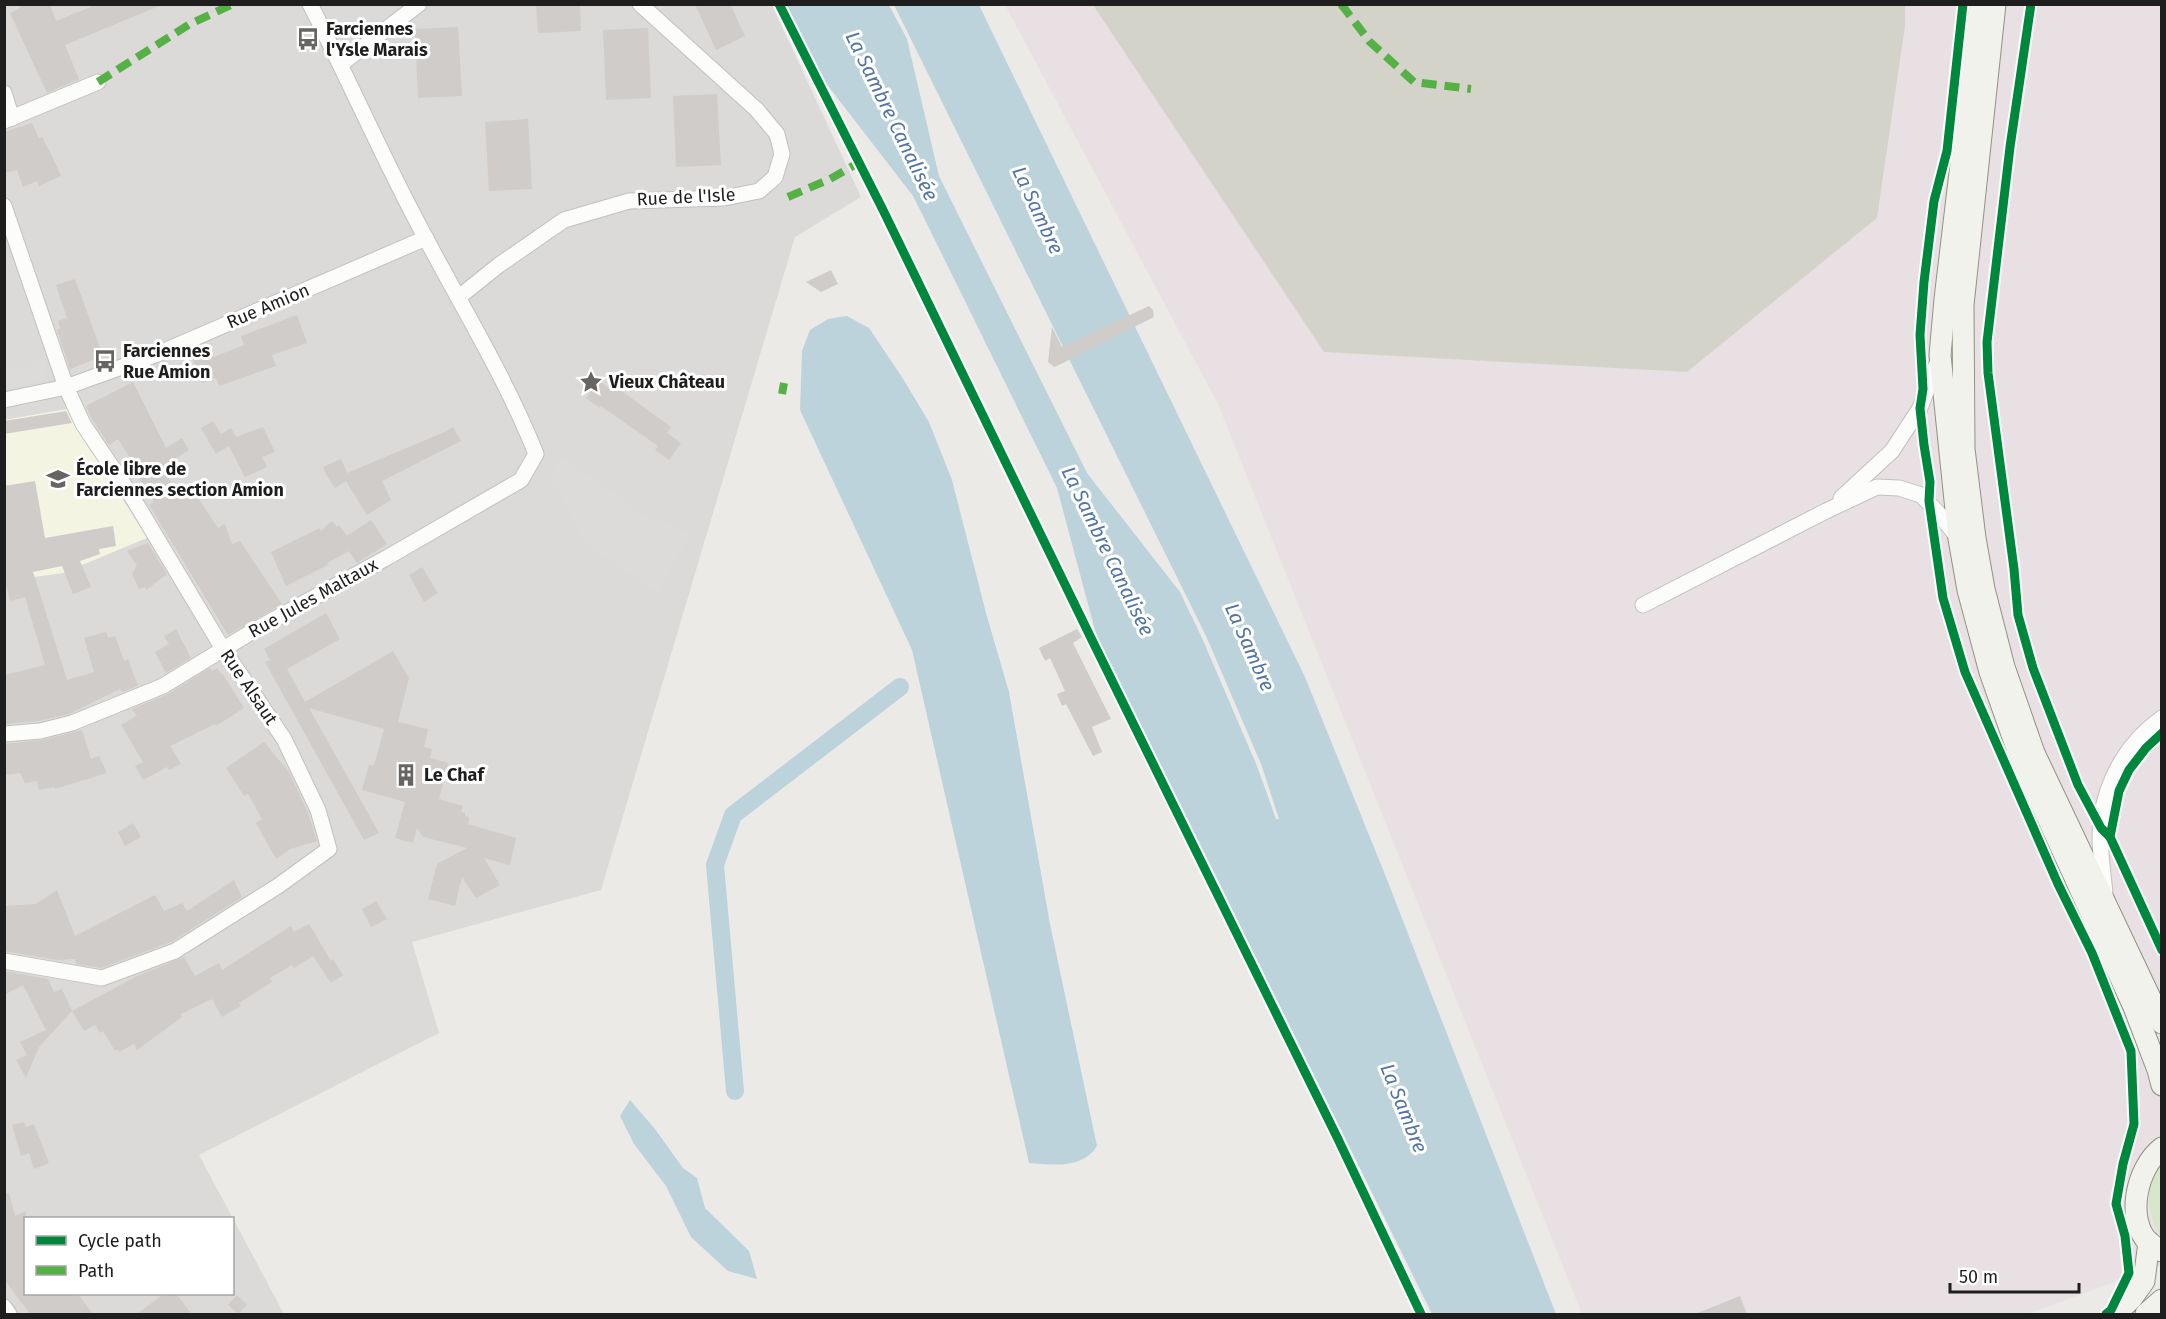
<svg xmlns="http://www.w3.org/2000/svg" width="2166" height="1319" viewBox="0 0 2166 1319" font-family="'Fira Sans',sans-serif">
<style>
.residential{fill:#dbdad8;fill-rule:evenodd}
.industrial{fill:#e9e0e4}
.education{fill:#f3f4e2}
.construction{fill:#d4d3c9}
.grass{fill:#d6e6c8}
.parking{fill:#dcdbda}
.water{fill:#bdd3dc}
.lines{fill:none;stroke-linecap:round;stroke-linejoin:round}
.canal{stroke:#bdd3dc;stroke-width:18}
.building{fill:#cfccc9}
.minor-casing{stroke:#c2c1bf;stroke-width:17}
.secondary-casing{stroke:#919380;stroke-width:23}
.minor{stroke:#fcfcfb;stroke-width:15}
.secondary{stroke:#f1f2eb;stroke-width:21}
.quiet{stroke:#55b145;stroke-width:8;stroke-dasharray:15 8;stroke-linecap:butt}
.cycleway-casing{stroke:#fff;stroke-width:13}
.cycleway{stroke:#00873e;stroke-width:9}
.labels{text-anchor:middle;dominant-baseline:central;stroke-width:6;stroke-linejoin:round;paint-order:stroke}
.poi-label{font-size:18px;font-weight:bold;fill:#1e1e1e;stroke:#fff;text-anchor:start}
.street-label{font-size:18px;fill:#1e1e1e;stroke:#fff}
.water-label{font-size:20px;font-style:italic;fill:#5375a4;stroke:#fff}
</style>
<rect width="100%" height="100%" fill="#eceae6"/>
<!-- residential -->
<path class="residential" d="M 5,5 L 772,5 L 861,197 L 795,237 L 601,890 L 412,942 L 439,1033 L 199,1155 L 284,1314 L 5,1314 ZM 26,1218 L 232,1218 L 232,1294 L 26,1294 Z"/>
<!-- industrial -->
<polygon class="industrial" points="1005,5 2161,5 2161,1265 2028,1314 1582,1314 1218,404"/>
<!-- education -->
<polygon class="education" points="67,409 147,538 63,573 5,581 4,420"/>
<!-- construction -->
<polygon class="construction" points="1093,5 1905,5 1905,26 1877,218 1687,372 1324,352"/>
<!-- grass -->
<path class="grass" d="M 2161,1165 L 2161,1236 C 2146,1214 2144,1186 2161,1165 Z"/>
<!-- parking -->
<g class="parking">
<polygon points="45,354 48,373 28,385 5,388 5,370 27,367"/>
<polygon points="563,458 638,511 690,535 658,592 588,545 549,477"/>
</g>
<!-- water -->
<g class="water">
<polygon points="785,5 889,5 907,39 939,176 1087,473 1180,592 1202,638 1257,766 1276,819 1279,819 1261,764 1206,636 894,5 979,5 1305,677 1384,872 1556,1314 1432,1314 1096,634 1057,488 926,222 913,196 822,78"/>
<path d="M 847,316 L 869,328 L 902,377 L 929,422 L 952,480 L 986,613 L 1009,692 L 1050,924 L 1097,1146 C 1083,1169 1053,1165 1029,1163 L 912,650 L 800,410 L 802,351 L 810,330 L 828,319 Z"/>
<polygon points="630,1100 655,1129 683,1168 697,1178 705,1208 749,1251 757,1279 728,1271 691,1237 666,1186 634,1144 620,1116"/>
</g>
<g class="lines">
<!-- canal -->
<polyline class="canal" points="735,1091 715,865 733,815 900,687"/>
</g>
<!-- building -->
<g class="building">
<polygon points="18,4 50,4 56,21 98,4 164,4 65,45 79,79 47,93 10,13 20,8"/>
<polygon points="536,4 580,4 581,31 538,33"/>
<polygon points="695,4 730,4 745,36 716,50"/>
<polygon points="458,27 462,96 418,98 415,29"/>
<polygon points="648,28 651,98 606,100 603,30"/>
<polygon points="717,94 721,165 676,167 673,96"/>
<polygon points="528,119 532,189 489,191 485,122"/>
<polygon points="32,123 39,138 42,137 52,156 61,176 39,186 37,181 23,187 17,170 4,173 4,132"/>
<polygon points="831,270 838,284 821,292 806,282"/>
<polygon points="75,279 103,356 70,369 57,330 60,328 58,321 67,318 56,285"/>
<polygon points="1149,306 1153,310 1154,317 1059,365 1054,367 1048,362 1052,327 1062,347"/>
<polygon points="297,315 307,343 272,355 276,366 219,386 216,378 202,383 191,354 211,348 214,357 244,345 241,336"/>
<polygon points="599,381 613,391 616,387 671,427 667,433 681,443 669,460 655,450 658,446 601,406 600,408 586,398"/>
<polygon points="133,382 166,448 182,438 189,450 162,467 175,489 179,487 185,497 194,492 218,528 225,524 232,544 240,541 282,604 228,635 149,505 154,502 133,468 136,467 118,439 109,445 92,419 86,406"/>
<polygon points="66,411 72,423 4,434 4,421"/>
<polygon points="213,421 221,434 231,428 236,437 263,427 275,452 262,457 267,467 245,477 229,446 216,454 201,428"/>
<polygon points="453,427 461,441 382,481 391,500 367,515 346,481 335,488 325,473 326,473 323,467 341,459 347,473 447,431"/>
<polygon points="35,481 45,538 113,526 116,546 99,549 100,554 80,561 91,587 73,594 62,566 33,572 67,680 94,672 84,638 106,632 108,638 115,636 124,661 128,659 138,686 122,692 120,689 69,714 38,721 4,724 4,675 45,665 25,597 10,601 4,574 4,486"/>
<polygon points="371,520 387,544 357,563 349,551 327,563 328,565 286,586 271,552 320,528 321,531 332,521 337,527 339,525 347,536"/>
<polygon points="148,543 167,574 146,590 145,587 139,589 132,574 137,565 127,551"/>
<polygon points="422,567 438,593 424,602 409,575"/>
<polygon points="326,613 340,639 287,669 305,702 393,651 409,678 398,722 428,729 424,747 432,749 430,758 448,763 439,799 463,806 461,812 465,813 465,816 469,817 468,824 516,838 510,865 484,858 500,885 476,898 462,877 455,906 428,899 437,864 467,848 423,837 417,828 413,843 395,838 405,802 362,790 369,765 374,766 384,729 309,708 379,833 364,840 265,662 270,660 264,649"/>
<polygon points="176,629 191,658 166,673 155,652 169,644 164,636"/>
<polygon points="1077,629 1082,637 1073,643 1111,719 1092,727 1102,752 1093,756 1066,704 1062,706 1057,694 1065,691 1050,658 1045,661 1039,648"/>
<polygon points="210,668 212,671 217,668 221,674 222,673 244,708 216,726 215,724 170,746 181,764 169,770 167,767 143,780 135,766 143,762 121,725 137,716 132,709 168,694"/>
<polygon points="82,730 91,759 99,756 107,773 55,789 54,787 39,790 37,781 25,783 20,773 4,775 4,744 42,740"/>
<polygon points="264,742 289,772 308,813 317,841 290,849 276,859 256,823 262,819 248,794 244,796 226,768"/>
<polygon points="133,823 141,837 125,846 118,832"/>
<polygon points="234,880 242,897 171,942 101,968 76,964 75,959 58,960 4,951 4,906 36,904 57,890 75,936 155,895 164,911 182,903 187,911"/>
<polygon points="376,901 387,919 371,927 362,909"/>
<polygon points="309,924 331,961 333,959 343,975 331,983 313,956 294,968 292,965 270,978 272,982 239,1003 241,1006 222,1017 212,999 181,1014 182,1017 137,1050 134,1044 119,1052 118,1049 115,1051 103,1031 100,1033 95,1025 84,1031 72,1011 137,976 184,957 195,976 219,963 222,970 291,926 294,932"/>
<polygon points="4,971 48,979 54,992 62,989 72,1011 39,1047 26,1078 16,1060 27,1055 20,1042 46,1030 23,985 4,995"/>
<polygon points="24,1122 26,1127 34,1124 49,1163 34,1169 29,1153 21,1156 12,1125"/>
<polygon points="4,1193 9,1193 15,1216 26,1211 26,1293 77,1293 93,1314 30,1314 4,1279"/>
<polygon points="165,1293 175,1293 192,1314 137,1314"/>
<polygon points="237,1295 247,1305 238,1314 228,1305"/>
<polygon points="1740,1296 1747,1314 1695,1314"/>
</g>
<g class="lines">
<!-- minor casing -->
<g class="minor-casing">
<g id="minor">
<polyline points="341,64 419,4"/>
<polyline points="4,93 12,118"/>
<polyline points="4,121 98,82"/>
<polyline points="4,206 66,387 83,424 134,500 223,649 284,739 318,810 329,849 278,886 175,951 102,978 4,961"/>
<polyline points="459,297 499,265 564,220 629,201 724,198 759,191 775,177 782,154 777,134 757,110 640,4"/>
<polyline points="4,400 66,387 155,355 426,238"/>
<polyline points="1841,498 1892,451 1920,408 1939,358"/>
<polyline points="1643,605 1826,511 1877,487 1899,488 1921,495 1940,515 1959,539"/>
<path d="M 4,734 L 40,731 L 72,723 L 163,686 L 258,628 L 388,557 L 521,480 L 536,454 C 503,371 454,294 413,214 C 377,145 346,74 310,4"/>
<path d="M 2105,894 C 2103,870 2098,843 2101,819 C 2107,778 2128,742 2162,718"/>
<polyline points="4,1307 9,1314"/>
</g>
</g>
<!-- secondary casing -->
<g class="secondary-casing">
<g id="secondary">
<polyline points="1980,4 1945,299 1940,355 1959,539 1968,590 1990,672 2020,757 2134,1007 2158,1070 2162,1085"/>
<polyline points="1995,4 1963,305 1964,449 1975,538 1984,589 2004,667 2034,753 2162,1023"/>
<path d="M 2162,1148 C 2137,1167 2125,1219 2149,1243 C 2153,1246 2158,1248 2162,1251"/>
<polyline points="2115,1314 2131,1299 2144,1281 2149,1242"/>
<polyline points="2146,1314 2162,1300"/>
</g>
</g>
<!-- minor -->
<use href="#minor" class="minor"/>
<!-- secondary -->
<use href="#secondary" class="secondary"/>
<!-- quiet -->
<g class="quiet">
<polyline points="1341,4 1370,42 1414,82 1471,89"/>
<polyline points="98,82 190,24 233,4"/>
<polyline points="788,197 830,179 858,163"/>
<polyline points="782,394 784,383"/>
</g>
<!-- cycleway casing -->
<g class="cycleway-casing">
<g id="cycleway">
<polyline points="779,4 883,210 1091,638 1337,1137 1421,1314"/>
<polyline points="1963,4 1947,151 1934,201 1924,282 1920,335 1923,389 1920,408 1924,445 1930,482 1929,501 1943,598 1965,672 2058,884 2092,953 2131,1051 2134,1124 2123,1164 2116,1204 2125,1236 2129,1273 2111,1310 2106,1314"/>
<polyline points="2031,4 2010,147 1987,342 1988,373 2014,569 2018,615 2033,668 2078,785 2101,828 2110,837"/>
<polyline points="2162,733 2146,748 2129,770 2119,791 2110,837 2162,950"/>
</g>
</g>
<!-- cycleway -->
<use href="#cycleway" class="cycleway"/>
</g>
<!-- icons -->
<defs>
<g id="bus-bare" transform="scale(1.8)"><path d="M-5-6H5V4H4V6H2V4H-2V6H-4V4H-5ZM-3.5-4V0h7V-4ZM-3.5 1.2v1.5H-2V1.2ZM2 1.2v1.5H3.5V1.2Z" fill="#666564" stroke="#fff" stroke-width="2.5" paint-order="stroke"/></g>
<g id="sight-bare" transform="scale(1.8)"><path d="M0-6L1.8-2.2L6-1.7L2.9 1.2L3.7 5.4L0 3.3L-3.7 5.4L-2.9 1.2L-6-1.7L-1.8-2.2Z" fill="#666564" stroke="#fff" stroke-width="2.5" paint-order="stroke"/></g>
<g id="school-bare" transform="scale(1.8)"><path d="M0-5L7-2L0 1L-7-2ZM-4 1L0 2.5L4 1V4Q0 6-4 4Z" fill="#666564" stroke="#fff" stroke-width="2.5" paint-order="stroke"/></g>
<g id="building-bare" transform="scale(1.8)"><path d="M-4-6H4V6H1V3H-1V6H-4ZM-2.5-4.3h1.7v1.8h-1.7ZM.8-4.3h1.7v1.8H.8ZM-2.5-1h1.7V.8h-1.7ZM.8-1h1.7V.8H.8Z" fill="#666564" stroke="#fff" stroke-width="2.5" paint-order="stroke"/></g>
</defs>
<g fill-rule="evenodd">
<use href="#bus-bare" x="308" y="39"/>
<use href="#bus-bare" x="105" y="361"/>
<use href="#sight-bare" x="591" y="382"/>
<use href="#school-bare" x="58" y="479"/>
<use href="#building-bare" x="406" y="775"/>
</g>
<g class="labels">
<!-- poi labels -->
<g class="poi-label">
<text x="326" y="29">Farciennes<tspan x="326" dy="21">l'Ysle Marais</tspan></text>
<text x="123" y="351">Farciennes<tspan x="123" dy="21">Rue Amion</tspan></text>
<text x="609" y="382">Vieux Château</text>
<text x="76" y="469">École libre de<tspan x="76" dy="21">Farciennes section Amion</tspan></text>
<text x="424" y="775">Le Chaf</text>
</g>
<!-- street labels -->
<g class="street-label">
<text transform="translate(686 197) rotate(-3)">Rue de l'Isle</text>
<text transform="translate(268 306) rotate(-23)">Rue Amion</text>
<text transform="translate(313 598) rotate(-29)">Rue Jules Maltaux</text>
<text transform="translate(249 687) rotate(56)">Rue Alsaut</text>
</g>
<!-- water labels -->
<g class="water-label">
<text transform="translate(892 116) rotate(64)">La Sambre Canalisée</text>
<text transform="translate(1038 210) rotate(65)">La Sambre</text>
<text transform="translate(1108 551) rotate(64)">La Sambre Canalisée</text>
<text transform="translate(1250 647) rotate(66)">La Sambre</text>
<text transform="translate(1404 1108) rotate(68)">La Sambre</text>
</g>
</g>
<!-- border -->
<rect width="2166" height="1319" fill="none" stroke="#1e1e1e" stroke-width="12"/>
<!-- legend -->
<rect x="24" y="1217" width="210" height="78" fill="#ffffff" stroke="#a5a5a5" stroke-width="1.5"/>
<rect x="36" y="1236" width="30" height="9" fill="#00873e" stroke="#a5a5a5" stroke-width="1.5"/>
<text x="78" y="1247" font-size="18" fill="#1e1e1e">Cycle path</text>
<rect x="36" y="1266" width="30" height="9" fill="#55b145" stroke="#a5a5a5" stroke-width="1.5"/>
<text x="78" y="1277" font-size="18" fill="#1e1e1e">Path</text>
<!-- scale -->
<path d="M1950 1283v9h129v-9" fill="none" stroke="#1e1e1e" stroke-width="3"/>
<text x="1959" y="1283" font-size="18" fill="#1e1e1e" stroke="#ffffff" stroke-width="4.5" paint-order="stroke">50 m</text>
</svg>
